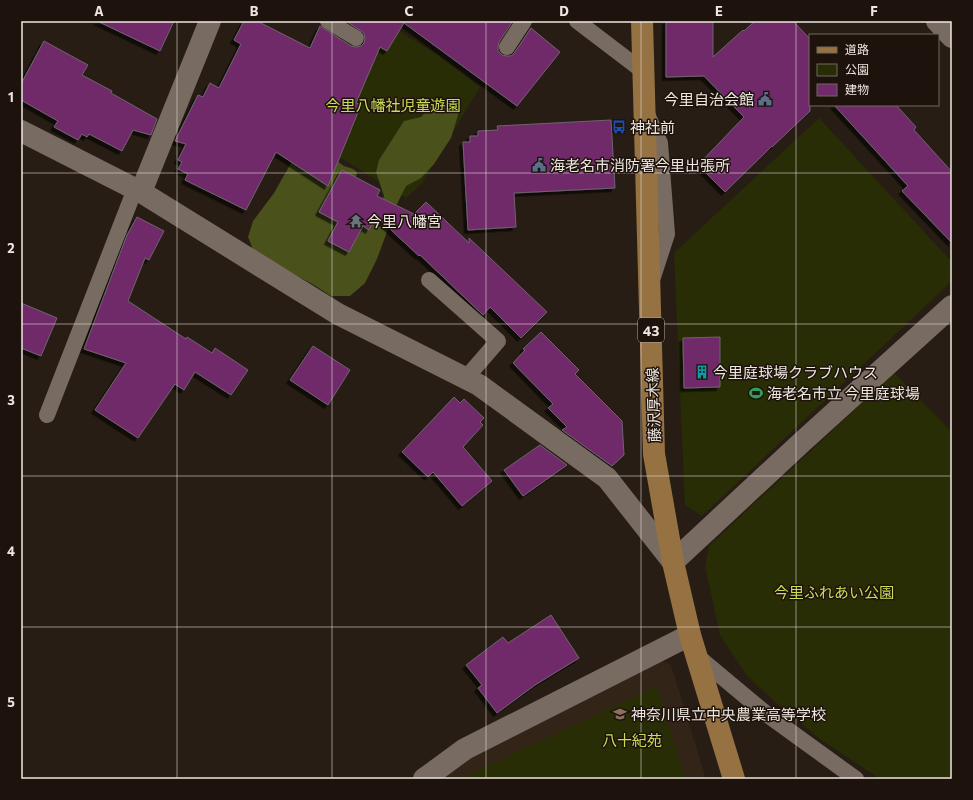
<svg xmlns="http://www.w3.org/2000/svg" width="973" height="800" viewBox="0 0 973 800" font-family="Commissioner,'Noto Sans JP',sans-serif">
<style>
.built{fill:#332418}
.green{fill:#282d05}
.forest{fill:#4a511b}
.building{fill:#6f2b6b;stroke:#6f636e;filter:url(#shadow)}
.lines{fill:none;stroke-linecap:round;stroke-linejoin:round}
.lane{stroke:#786b62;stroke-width:16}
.street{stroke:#786b62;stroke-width:22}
.primary{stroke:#967243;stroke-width:22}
.grid{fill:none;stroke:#eee7e1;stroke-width:1;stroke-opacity:0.55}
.labels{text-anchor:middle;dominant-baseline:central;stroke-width:3;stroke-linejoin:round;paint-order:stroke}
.shield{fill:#1d130c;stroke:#afa7a1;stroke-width:1}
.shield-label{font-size:14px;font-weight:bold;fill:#eee7e1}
.poi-label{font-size:15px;fill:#eee7e1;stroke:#1d130c;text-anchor:start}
.park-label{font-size:15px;fill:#cbdc57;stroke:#1d130c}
.street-label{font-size:15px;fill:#eee7e1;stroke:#1d130c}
.neatline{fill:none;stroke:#eee7e1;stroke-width:1.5}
.grid-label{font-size:13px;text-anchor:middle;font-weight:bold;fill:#eee7e1}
</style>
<defs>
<filter id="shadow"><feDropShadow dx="-3.5" dy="3.5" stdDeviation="0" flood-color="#0009"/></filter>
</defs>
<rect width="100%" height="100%" fill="#271d14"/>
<!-- built -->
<polygon class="built" points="655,658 671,665 706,779 437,779 462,763"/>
<!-- green -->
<g class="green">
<polygon points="368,21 383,21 436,54 480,87 422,183 406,198 305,136 348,50"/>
<polygon points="819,118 952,262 952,281 702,516 685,505 674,253"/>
<polygon points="894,373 952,432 952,779 880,779 820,739 772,699 747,676 720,635 705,566 709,546"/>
<polygon points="657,686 685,779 463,779 470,774"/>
</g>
<!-- forest -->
<polygon class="forest" points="450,101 459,112 451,138 434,164 421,178 406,186 398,202 377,259 365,283 350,296 331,296 314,285 254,252 248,237 253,221 274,193 299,149 322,150 344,166 353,169 357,172 355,180 353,242 362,230 377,214 384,196 376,172 379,160 404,121 421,117 432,105 440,102"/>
<!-- building -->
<g class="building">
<polygon points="97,21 174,21 160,51"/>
<polygon points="244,21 257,21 310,48 320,26 351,46 356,47 361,46 364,43 365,39 364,33 346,21 513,21 499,42 498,47 498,51 502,55 507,56 511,56 515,52 531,28 560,52 517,106 404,23 387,51 380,47 356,103 361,105 328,186 276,152 246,210 185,180 188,174 178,169 182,162 178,160 186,144 175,141 198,95 203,97 210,83 219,88 241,44 234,40"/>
<polygon points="666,21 713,21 713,57 743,30 744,31 755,21 793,21 810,39 810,111 772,147 772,146 725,192 698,165 744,117 704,76 666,77"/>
<polygon points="44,41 88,65 82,75 112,91 111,93 157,119 151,135 133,130 122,151 89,134 87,137 82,134 78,140 54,127 58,121 21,100 21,84"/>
<polygon points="834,105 896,105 916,127 914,130 952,172 952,243 902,191 908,186"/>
<polygon points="611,120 615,188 514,193 516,227 468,230 463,142 470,142 470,136 478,136 478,131 498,130 497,126"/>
<polygon points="342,170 380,190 377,196 414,214 426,202 469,243 469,238 547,312 521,338 490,307 483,315 420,255 419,256 376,216 369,230 363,226 349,252 328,241 338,222 319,212"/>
<polygon points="137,217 164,231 149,260 145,258 128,301 186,339 187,337 212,353 215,348 248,370 231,395 195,372 184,390 175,384 138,438 95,410 126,363 84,349 127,235"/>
<polygon points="21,303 57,318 41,356 21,348"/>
<polygon points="541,332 579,370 575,374 622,421 624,455 612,466 562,430 567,427 548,408 553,404 513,363 525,350 523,349"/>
<polygon points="720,337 720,387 684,388 683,338"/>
<polygon points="313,346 350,370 328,405 290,380"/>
<polygon points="454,397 460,403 464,399 484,418 480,422 483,425 463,447 492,481 462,506 433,472 428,477 402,452"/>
<polygon points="540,445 567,465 523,496 504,470"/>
<polygon points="551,615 579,658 535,685 497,713 478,688 482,685 466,665 503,637 508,643"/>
</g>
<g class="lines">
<!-- lane -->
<g class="lane">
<polyline points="328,21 356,38"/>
<polyline points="577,21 644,72"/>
<polyline points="507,47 524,21"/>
<polyline points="647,114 660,143 667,234 653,277"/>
<polyline points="429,280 498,341 466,378"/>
<polyline points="47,415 135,189"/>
<polyline points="697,656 769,716 856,779"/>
</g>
<!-- street -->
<g class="street">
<polyline points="937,21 952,37"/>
<polyline points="21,131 141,192 338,314 479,385 607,478 673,562 802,442 952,306"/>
<polyline points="141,192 210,21"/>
<polyline points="424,779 465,749 690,635"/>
</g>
<!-- primary -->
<polyline class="primary" points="642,21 654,454 673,562 690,635 734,779"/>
</g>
<!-- grid -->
<path class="grid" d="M 177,21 L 177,779M 332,21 L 332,779M 486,21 L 486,779M 641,21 L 641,779M 796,21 L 796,779M 21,173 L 952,173M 21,324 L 952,324M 21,476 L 952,476M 21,627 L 952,627"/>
<!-- icons -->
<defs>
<g id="civic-bare" transform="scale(1.08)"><path d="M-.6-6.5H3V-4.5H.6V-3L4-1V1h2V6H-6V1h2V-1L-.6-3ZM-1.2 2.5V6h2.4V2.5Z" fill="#5c6f8a" stroke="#1d130c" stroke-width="2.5" paint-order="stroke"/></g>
<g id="bus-bare" transform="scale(1.08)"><path d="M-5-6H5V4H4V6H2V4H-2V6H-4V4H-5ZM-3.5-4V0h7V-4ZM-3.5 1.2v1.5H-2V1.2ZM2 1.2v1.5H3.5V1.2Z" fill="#1a4fb4" stroke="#1d130c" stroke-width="2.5" paint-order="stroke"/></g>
<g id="temple-bare" transform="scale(1.08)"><path d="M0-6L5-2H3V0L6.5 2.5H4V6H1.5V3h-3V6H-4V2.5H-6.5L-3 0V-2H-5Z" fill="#6b7280" stroke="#1d130c" stroke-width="2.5" paint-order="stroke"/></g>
<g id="building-bare" transform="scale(1.08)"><path d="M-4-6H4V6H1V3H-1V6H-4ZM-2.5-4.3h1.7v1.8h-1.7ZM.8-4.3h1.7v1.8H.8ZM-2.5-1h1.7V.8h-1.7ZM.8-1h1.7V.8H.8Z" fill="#0f9aa8" stroke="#1d130c" stroke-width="2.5" paint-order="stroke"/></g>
<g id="stadium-bare" transform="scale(1.08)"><path d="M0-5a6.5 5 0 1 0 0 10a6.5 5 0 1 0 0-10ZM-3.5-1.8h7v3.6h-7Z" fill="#2e9e5b" stroke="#1d130c" stroke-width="2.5" paint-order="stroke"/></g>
<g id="school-bare" transform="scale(1.08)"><path d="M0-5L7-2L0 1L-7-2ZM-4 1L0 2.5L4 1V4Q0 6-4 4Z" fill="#8d6e63" stroke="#1d130c" stroke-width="2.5" paint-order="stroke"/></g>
</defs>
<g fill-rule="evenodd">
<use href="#civic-bare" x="765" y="99"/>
<use href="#bus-bare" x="619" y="127"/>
<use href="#civic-bare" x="539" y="165"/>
<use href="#temple-bare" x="356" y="221"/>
<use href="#building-bare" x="702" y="372"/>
<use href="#stadium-bare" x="756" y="393"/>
<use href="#school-bare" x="620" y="714"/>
</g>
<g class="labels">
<!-- shield labels -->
<rect class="shield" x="638" y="318" width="26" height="24" rx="3"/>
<g class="shield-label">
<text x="651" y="330">43</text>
</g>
<!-- poi labels -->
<g class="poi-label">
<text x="754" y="99" text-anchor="end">今里自治会館</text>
<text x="630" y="127">神社前</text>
<text x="550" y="165">海老名市消防署今里出張所</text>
<text x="367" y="221">今里八幡宮</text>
<text x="713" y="372">今里庭球場クラブハウス</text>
<text x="767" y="393">海老名市立 今里庭球場</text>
<text x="631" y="714">神奈川県立中央農業高等学校</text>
</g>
<!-- park labels -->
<g class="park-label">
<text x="393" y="105">今里八幡社児童遊園</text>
<text x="834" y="592">今里ふれあい公園</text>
<text x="632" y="740">八十紀苑</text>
</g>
<!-- street labels -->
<g class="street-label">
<text transform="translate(653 405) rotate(-92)">藤沢厚木線</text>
</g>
</g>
<!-- border -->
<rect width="973" height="800" fill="none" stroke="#1d130c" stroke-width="44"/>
<!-- legend -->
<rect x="809" y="34" width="130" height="72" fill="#1d130c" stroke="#716861"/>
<rect x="817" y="47" width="20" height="6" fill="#967243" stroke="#716861"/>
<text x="845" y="54" font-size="12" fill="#eee7e1">道路</text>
<rect x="817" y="64" width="20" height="12" fill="#282d05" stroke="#716861"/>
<text x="845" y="74" font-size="12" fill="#eee7e1">公園</text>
<rect x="817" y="84" width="20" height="12" fill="#6f2b6b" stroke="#716861"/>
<text x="845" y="94" font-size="12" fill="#eee7e1">建物</text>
<rect x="22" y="22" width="929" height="756" class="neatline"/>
<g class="grid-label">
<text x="99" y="16">A</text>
<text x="254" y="16">B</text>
<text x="409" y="16">C</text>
<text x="564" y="16">D</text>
<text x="719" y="16">E</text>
<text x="874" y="16">F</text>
<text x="11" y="102">1</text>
<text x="11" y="253">2</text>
<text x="11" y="405">3</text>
<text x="11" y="556">4</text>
<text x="11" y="707">5</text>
</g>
</svg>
